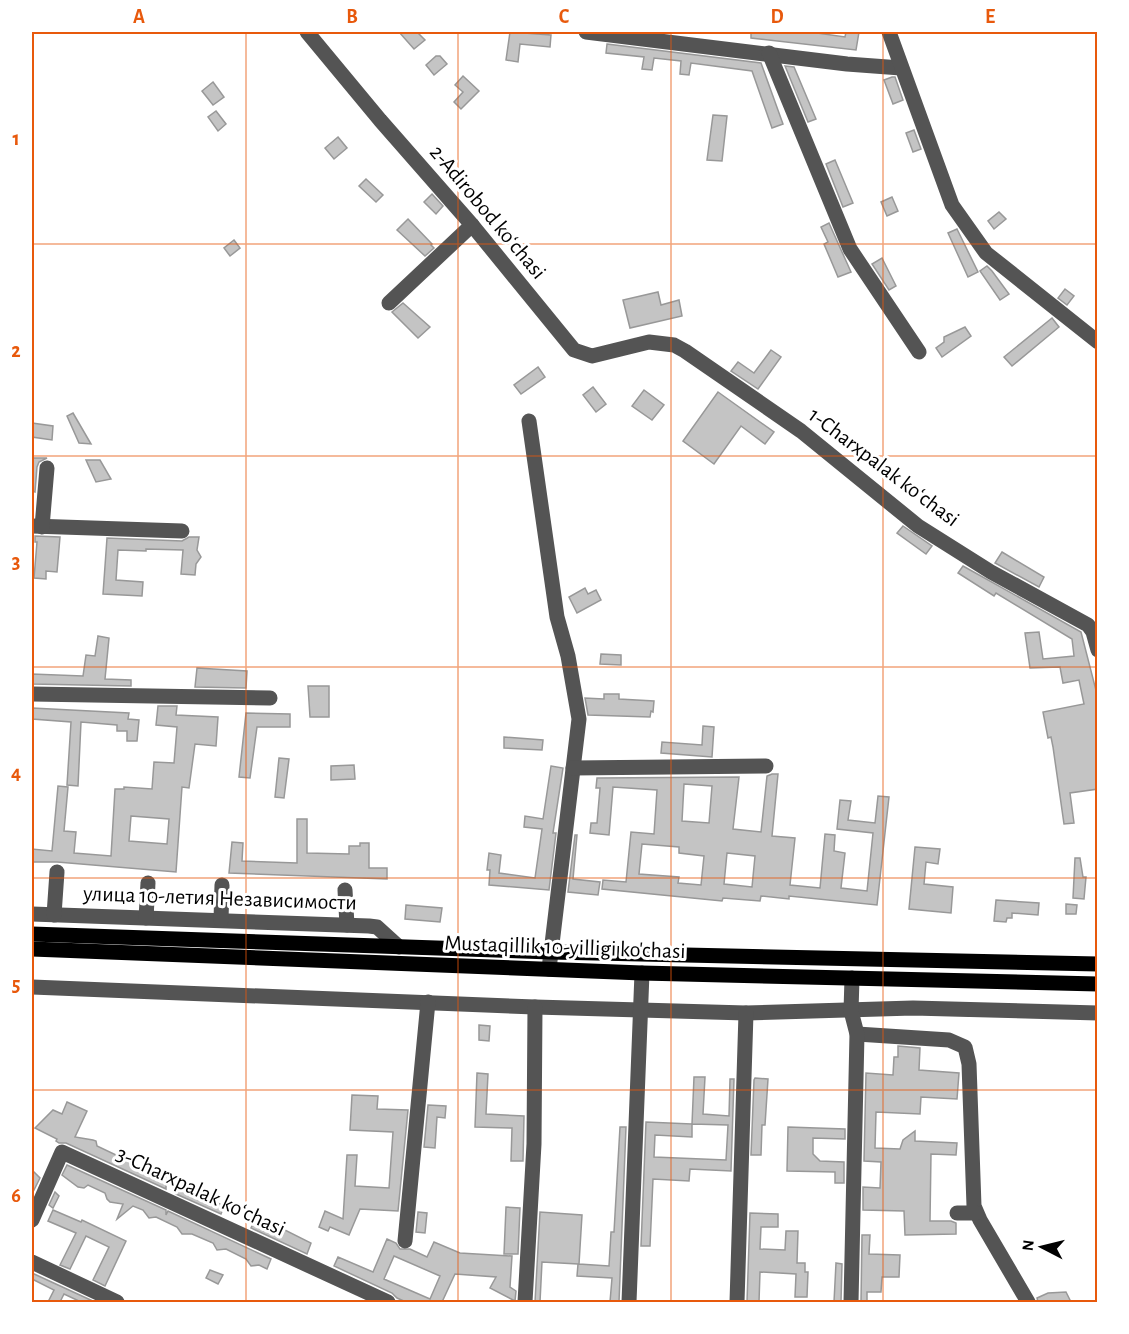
<svg xmlns="http://www.w3.org/2000/svg" width="1129" height="1334" viewBox="0 0 1129 1334" font-family="'Alegreya Sans',sans-serif">
<style>
.building{fill:#c4c4c4;stroke:#989898;stroke-width:1.5;fill-rule:evenodd}
.lines{fill:none;stroke-linecap:round;stroke-linejoin:round}
.minor{stroke:#545454;stroke-width:15}
.major{stroke:#000;stroke-width:15}
.grid{fill:none;stroke:#e8590c;stroke-width:1.5;stroke-opacity:0.55}
.labels{text-anchor:middle;dominant-baseline:central;stroke-width:6;stroke-linejoin:round;paint-order:stroke}
.street-label{font-size:22px;fill:#000;stroke:#fff}
.neatline{fill:none;stroke:#e8590c;stroke-width:2}
.grid-label{font-size:20px;text-anchor:middle;font-weight:bold;fill:#e8590c}
</style>
<rect width="100%" height="100%" fill="#fff"/>
<!-- building -->
<g class="building">
<polygon points="399,32 417,32 425,40 414,49"/>
<polygon points="510,32 551,35 550,47 520,44 518,62 506,60"/>
<polygon points="751,32 810,32 845,37 846,32 859,32 856,50 751,38"/>
<polygon points="607,44 761,63 783,124 772,128 752,71 691,63 689,75 680,74 681,61 654,58 652,70 642,69 644,57 606,53"/>
<polygon points="436,56 440,56 447,64 434,75 426,65"/>
<polygon points="785,66 794,67 816,119 808,122"/>
<polygon points="463,76 479,91 461,109 454,102 463,92 455,85"/>
<polygon points="892,77 895,77 903,100 893,104 884,80"/>
<polygon points="213,82 224,97 213,105 202,91"/>
<polygon points="216,111 226,124 218,131 208,117"/>
<polygon points="713,115 727,116 722,161 707,160"/>
<polygon points="914,130 921,149 913,152 906,133"/>
<polygon points="338,137 347,148 334,159 325,148"/>
<polygon points="835,160 853,203 843,207 826,164"/>
<polygon points="366,179 383,195 376,202 359,186"/>
<polygon points="432,194 443,206 436,214 424,202"/>
<polygon points="892,197 898,211 887,216 881,202"/>
<polygon points="999,212 1006,219 994,229 988,221"/>
<polygon points="408,219 432,244 431,245 434,248 425,256 397,230"/>
<polygon points="829,223 851,272 838,277 824,244 828,242 821,227"/>
<polygon points="957,229 978,272 968,277 948,233"/>
<polygon points="234,240 240,248 230,256 224,248"/>
<polygon points="882,258 896,286 889,290 872,264"/>
<polygon points="987,266 992,271 1009,294 1000,300 980,271"/>
<polygon points="1065,289 1074,296 1067,305 1058,298"/>
<polygon points="658,292 661,305 679,300 682,316 630,328 623,300"/>
<polygon points="403,303 430,327 418,338 392,312"/>
<polygon points="1052,318 1059,327 1012,366 1004,357"/>
<polygon points="965,327 971,336 942,357 936,348 944,342 944,337"/>
<polygon points="771,350 781,357 758,389 731,371 738,362 754,373"/>
<polygon points="538,367 545,377 521,394 514,385"/>
<polygon points="593,387 606,404 596,412 583,395"/>
<polygon points="644,390 664,405 652,420 632,406"/>
<polygon points="718,392 774,432 765,444 741,426 714,464 683,441"/>
<polygon points="73,413 91,444 79,443 67,416"/>
<polygon points="32,423 53,426 52,440 32,437"/>
<polygon points="32,458 47,458 39,462 37,467 35,492 32,491"/>
<polygon points="86,460 100,460 111,479 96,482"/>
<polygon points="903,526 932,546 926,554 897,533"/>
<polygon points="35,536 60,537 57,572 46,571 46,579 34,578 37,542 35,542"/>
<polygon points="189,537 199,537 197,550 201,557 196,564 195,575 181,574 183,550 146,549 146,551 118,550 116,580 143,582 142,596 103,594 107,538 182,541"/>
<polygon points="1002,552 1044,577 1039,587 995,563"/>
<polygon points="963,566 1081,632 1098,698 1098,789 1070,793 1074,823 1064,824 1053,747 1051,737 1048,738 1043,712 1084,704 1079,680 1063,683 1060,667 1030,668 1025,633 1039,632 1043,659 1074,656 1072,639 996,593 994,596 958,573"/>
<polygon points="585,588 588,594 596,590 601,600 577,613 569,597"/>
<polygon points="98,636 109,638 105,679 131,680 131,686 32,684 32,674 83,676 86,655 95,656"/>
<polygon points="601,654 621,655 621,665 600,664"/>
<polygon points="197,668 247,671 246,688 195,687"/>
<polygon points="308,686 329,686 329,717 310,717"/>
<polygon points="604,694 619,694 619,699 654,701 653,712 651,711 650,717 588,715 585,698 604,699"/>
<path d="M 158,706 L 177,706 L 176,715 L 218,717 L 216,746 L 195,744 L 189,788 L 182,787 L 176,872 L 57,862 L 32,862 L 32,849 L 52,851 L 58,786 L 68,787 L 64,831 L 76,832 L 74,853 L 111,856 L 115,789 L 124,789 L 124,787 L 152,789 L 154,762 L 174,763 L 177,727 L 156,725 ZM 131,816 L 169,819 L 167,844 L 129,841 Z"/>
<polygon points="32,708 129,713 128,719 139,720 137,741 127,741 127,731 117,731 117,725 81,722 78,786 67,785 71,722 32,719"/>
<polygon points="246,713 290,714 290,727 257,727 250,778 239,777"/>
<polygon points="703,726 714,727 712,757 661,753 662,742 702,745"/>
<polygon points="504,737 543,740 542,750 504,748"/>
<polygon points="279,758 289,759 284,798 275,797"/>
<polygon points="354,765 355,779 331,780 331,766"/>
<polygon points="551,766 563,768 553,833 556,833 549,890 489,885 490,870 487,870 489,853 501,855 499,873 535,878 542,829 524,827 525,816 543,819"/>
<path d="M 772,774 L 778,774 L 772,836 L 795,838 L 790,885 L 820,888 L 825,834 L 835,835 L 834,851 L 845,853 L 841,888 L 867,891 L 873,833 L 837,829 L 840,800 L 851,801 L 848,820 L 875,823 L 878,796 L 889,797 L 877,905 L 789,896 L 789,899 L 761,896 L 760,901 L 723,898 L 722,901 L 602,889 L 603,880 L 626,882 L 631,832 L 654,834 L 657,790 L 613,787 L 609,835 L 590,833 L 591,823 L 597,823 L 600,788 L 596,788 L 597,778 L 739,777 L 733,829 L 761,832 L 767,776 ZM 684,784 L 712,786 L 709,823 L 682,821 ZM 642,844 L 679,847 L 679,853 L 704,856 L 701,885 L 678,883 L 679,877 L 639,874 ZM 727,853 L 755,856 L 752,887 L 724,884 Z"/>
<polygon points="297,819 307,819 307,853 349,854 349,846 360,846 360,843 369,843 369,868 387,868 387,879 229,873 232,842 243,843 242,861 297,863"/>
<polygon points="575,835 577,835 573,879 600,882 598,895 568,892"/>
<polygon points="915,847 940,849 938,864 926,862 924,884 953,887 951,913 909,909"/>
<polygon points="1075,858 1080,858 1083,877 1086,877 1084,899 1073,898"/>
<polygon points="996,900 1039,903 1038,915 1012,913 1012,918 1007,918 1006,922 994,921"/>
<polygon points="1066,904 1077,905 1076,914 1066,914"/>
<polygon points="406,905 442,908 440,922 405,919"/>
<polygon points="479,1025 490,1026 489,1041 479,1040"/>
<polygon points="898,1046 920,1048 919,1070 959,1073 957,1099 921,1097 920,1114 876,1112 875,1148 900,1149 903,1140 915,1131 915,1141 957,1143 956,1155 931,1154 930,1221 951,1221 956,1223 956,1234 905,1235 904,1211 863,1210 863,1187 880,1188 881,1162 864,1161 866,1073 893,1075 894,1057 898,1057"/>
<polygon points="477,1073 488,1074 486,1114 524,1116 523,1161 511,1161 512,1128 475,1127"/>
<path d="M 694,1077 L 705,1077 L 703,1114 L 729,1116 L 730,1079 L 734,1079 L 731,1171 L 690,1169 L 689,1181 L 653,1179 L 650,1246 L 641,1246 L 646,1122 L 692,1124 ZM 692,1124 L 728,1125 L 726,1160 L 654,1157 L 655,1135 L 692,1137 Z"/>
<polygon points="755,1078 768,1079 765,1125 762,1125 761,1155 751,1155 754,1080"/>
<polygon points="352,1095 378,1096 377,1109 408,1110 398,1211 360,1209 349,1235 330,1227 328,1231 319,1227 325,1211 343,1219 347,1155 357,1155 355,1186 389,1188 393,1132 350,1130"/>
<polygon points="67,1102 87,1111 75,1137 93,1140 96,1141 97,1146 118,1156 127,1155 134,1164 152,1173 162,1172 166,1175 166,1189 66,1143 59,1143 56,1141 57,1139 35,1128 53,1110 62,1114"/>
<polygon points="428,1105 446,1106 445,1118 437,1117 435,1148 424,1147"/>
<polygon points="620,1127 626,1127 619,1302 610,1302 612,1278 577,1276 578,1264 542,1262 540,1302 535,1302 540,1212 582,1215 579,1264 609,1266 611,1232 614,1232"/>
<polygon points="788,1127 845,1129 845,1139 813,1138 813,1154 820,1161 844,1162 844,1183 835,1183 835,1172 787,1171"/>
<polygon points="67,1165 166,1210 166,1215 168,1211 271,1259 267,1269 259,1265 251,1266 246,1259 226,1249 217,1250 213,1243 192,1234 182,1234 177,1227 156,1217 149,1218 143,1210 133,1206 117,1219 123,1204 110,1202 107,1199 105,1193 88,1185 84,1188 78,1187 62,1175"/>
<polygon points="32,1170 40,1178 34,1190 32,1188"/>
<polygon points="180,1185 187,1188 196,1188 200,1195 224,1206 221,1214 176,1194"/>
<polygon points="55,1192 59,1196 53,1208 49,1205"/>
<polygon points="506,1207 520,1208 518,1254 504,1254"/>
<polygon points="53,1210 81,1222 82,1220 126,1241 105,1286 93,1280 109,1247 86,1236 70,1269 60,1265 76,1233 48,1221"/>
<polygon points="418,1212 427,1213 425,1233 416,1232"/>
<polygon points="750,1213 778,1214 778,1227 761,1227 760,1249 785,1250 786,1231 798,1231 797,1263 805,1263 805,1272 808,1272 807,1297 795,1297 796,1274 760,1272 759,1302 747,1302"/>
<polygon points="255,1220 271,1228 273,1224 311,1243 307,1254 251,1228"/>
<polygon points="862,1235 870,1235 869,1254 900,1255 899,1277 882,1277 881,1292 867,1292 867,1302 861,1302"/>
<path d="M 387,1239 L 396,1243 L 400,1249 L 410,1249 L 427,1257 L 434,1242 L 460,1253 L 512,1256 L 510,1287 L 516,1291 L 515,1301 L 490,1288 L 496,1277 L 455,1274 L 442,1302 L 406,1302 L 397,1298 L 392,1293 L 334,1266 L 338,1257 L 373,1272 ZM 394,1256 L 440,1276 L 430,1299 L 384,1279 Z"/>
<polygon points="836,1263 842,1264 841,1302 834,1302"/>
<polygon points="210,1270 223,1275 218,1284 206,1278"/>
<polygon points="32,1273 95,1302 81,1302 64,1294 60,1302 48,1302 54,1290 32,1279"/>
<polygon points="1066,1292 1071,1302 1038,1302 1037,1298 1048,1293"/>
</g>
<g class="lines">
<!-- minor -->
<g class="minor">
<polyline points="307,32 380,120 472,225 574,350 592,356 649,342 674,345 685,351 801,431 918,526 991,572 1088,625 1093,632 1098,650"/>
<polyline points="586,32 847,64 901,68"/>
<polyline points="889,32 952,205 986,253 1098,342"/>
<polyline points="769,53 850,249 919,352"/>
<polyline points="389,303 472,225"/>
<polyline points="529,421 557,617 568,656 579,719 549,969"/>
<polyline points="32,526 182,531"/>
<polyline points="42,527 47,468"/>
<polyline points="32,694 270,698"/>
<polyline points="573,768 766,766"/>
<polyline points="345,890 347,925"/>
<polyline points="32,914 369,926 377,927 399,947"/>
<polyline points="54,915 57,872"/>
<polyline points="146,918 148,883"/>
<polyline points="221,920 222,885"/>
<polyline points="32,987 535,1007 746,1013 913,1008 1098,1013"/>
<polyline points="857,1034 949,1040 965,1047 969,1064 974,1206 980,1220 1028,1302"/>
<polyline points="957,1213 976,1213"/>
<polyline points="32,1220 62,1152 388,1302"/>
<polyline points="405,1241 428,1002"/>
<polyline points="32,1262 117,1302"/>
<polyline points="525,1302 534,1144 535,1007"/>
<polyline points="629,1302 642,973"/>
<polyline points="737,1302 746,1013"/>
<polyline points="851,1302 857,1034 851,1011 852,978"/>
</g>
<!-- major -->
<g class="major">
<polyline points="32,934 551,952 1098,964"/>
<polyline points="32,949 642,973 1098,984"/>
</g>
</g>
<!-- grid -->
<path class="grid" d="M 246,32 L 246,1302M 458,32 L 458,1302M 671,32 L 671,1302M 883,32 L 883,1302M 32,244 L 1098,244M 32,456 L 1098,456M 32,667 L 1098,667M 32,878 L 1098,878M 32,1090 L 1098,1090"/>
<g class="labels">
<!-- street labels -->
<g class="street-label">
<text transform="translate(488 212) rotate(50)">2-Adirobod koʻchasi</text>
<text transform="translate(884 467) rotate(37)">1-Charxpalak koʻchasi</text>
<text transform="translate(220 898) rotate(2)">улица 10-летия Независимости</text>
<text transform="translate(565 947) rotate(2)">Mustaqillik 10-yilligi ko'chasi</text>
<text transform="translate(201 1191) rotate(25)">3-Charxpalak koʻchasi</text>
</g>
</g>
<!-- border -->
<rect width="1129" height="1334" fill="none" stroke="#ffffff" stroke-width="66"/>
<!-- north arrow -->
<g transform="translate(1042 1247) rotate(277)" stroke="#ffffff" stroke-width="4.5" paint-order="stroke">
<path d="M0-4.5L10 22L0 15L-10 22Z" fill="#000000"/>
<text y="-9" font-size="16" font-weight="bold" text-anchor="middle" fill="#000000">N</text>
</g>
<rect x="33" y="33" width="1063" height="1268" class="neatline"/>
<g class="grid-label">
<text x="139" y="23">A</text>
<text x="352" y="23">B</text>
<text x="564" y="23">C</text>
<text x="777" y="23">D</text>
<text x="990" y="23">E</text>
<text x="16" y="145">1</text>
<text x="16" y="357">2</text>
<text x="16" y="568">3</text>
<text x="16" y="779">4</text>
<text x="16" y="991">5</text>
<text x="16" y="1202">6</text>
</g>
</svg>
